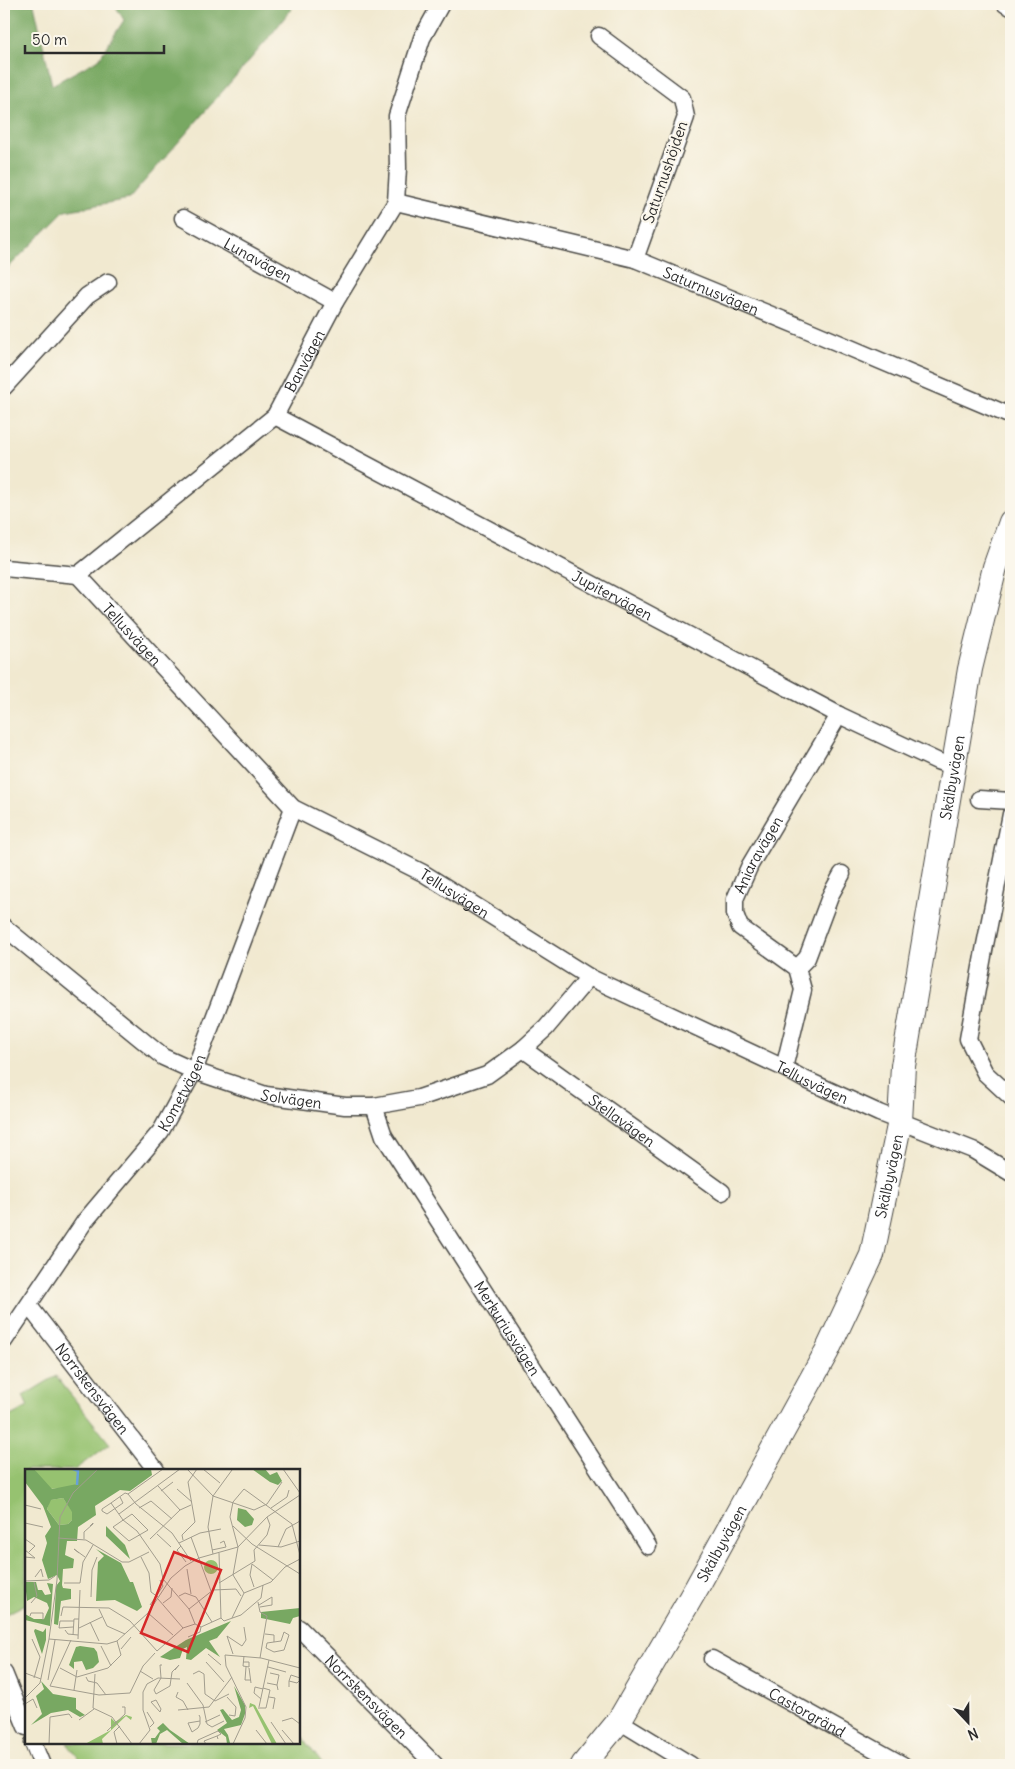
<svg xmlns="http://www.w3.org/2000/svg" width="1015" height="1769" viewBox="0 0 1015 1769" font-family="Delius,sans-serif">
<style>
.green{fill:#96c270;stroke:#60764e}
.forest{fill:#78a862;stroke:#526a46}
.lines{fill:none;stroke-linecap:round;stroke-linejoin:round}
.street-casing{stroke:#494844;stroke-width:19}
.secondary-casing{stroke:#494844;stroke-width:26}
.street{stroke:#fff;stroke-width:16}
.secondary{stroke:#fff;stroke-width:24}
.labels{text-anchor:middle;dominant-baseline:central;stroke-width:4.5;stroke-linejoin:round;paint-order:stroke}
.street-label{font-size:15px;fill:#2b2b2b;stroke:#fbf7ec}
.inset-river{fill:none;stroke:#68a1d7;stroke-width:2.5}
.inset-road{fill:none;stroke:#a29d8e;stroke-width:1}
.view{fill:#d62828;fill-opacity:0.15;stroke:#d62828;stroke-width:2.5}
.inset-edge{fill:none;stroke:#2b2b2b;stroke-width:2.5}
</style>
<rect width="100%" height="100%" fill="#fbf7ec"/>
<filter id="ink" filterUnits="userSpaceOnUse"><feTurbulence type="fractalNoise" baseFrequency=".02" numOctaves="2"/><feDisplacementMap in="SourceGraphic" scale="10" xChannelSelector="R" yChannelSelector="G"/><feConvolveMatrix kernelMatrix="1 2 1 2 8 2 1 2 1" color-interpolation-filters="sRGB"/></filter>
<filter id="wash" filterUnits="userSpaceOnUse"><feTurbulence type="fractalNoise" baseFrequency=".0096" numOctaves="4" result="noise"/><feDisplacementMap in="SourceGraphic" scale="20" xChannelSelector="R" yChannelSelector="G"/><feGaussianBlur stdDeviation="1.12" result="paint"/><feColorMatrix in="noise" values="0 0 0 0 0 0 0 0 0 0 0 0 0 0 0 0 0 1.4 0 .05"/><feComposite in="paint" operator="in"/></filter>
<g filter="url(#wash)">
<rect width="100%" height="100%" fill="#f1e9d0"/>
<!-- green -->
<g class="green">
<polygon points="56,1376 110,1444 74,1470 26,1470 26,1604 6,1614 4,1609 4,1419 28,1407 23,1396"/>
<polygon points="299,1733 323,1765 84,1765 67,1743 299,1743"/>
</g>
<!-- forest -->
<polygon class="forest" points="4,4 34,4 52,85 99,59 124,20 114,4 295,4 268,39 129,199 65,211 4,272"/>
</g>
<g filter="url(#ink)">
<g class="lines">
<!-- street casing -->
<g class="street-casing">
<g id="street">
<polyline points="1005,4 1011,7"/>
<polyline points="599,36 682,98 686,117 635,259"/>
<path id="s1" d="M 396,202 L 635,259 L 803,328 L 1011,416"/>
<path id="s2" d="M 183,218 L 335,302"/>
<polyline points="4,387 87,296 108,282"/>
<path id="s3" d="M 275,416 L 839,715 L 937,761 L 954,767"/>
<path id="s4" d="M 4,568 L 78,575 L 275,416 L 335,302 L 396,202 L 398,168 L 397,116 L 422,38 L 441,4"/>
<path id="s5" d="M 78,575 L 293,808 L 423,873 L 589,977 L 784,1068 L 802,1078 L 879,1113 L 973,1150 L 1011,1173"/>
<polyline points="979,799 1011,801"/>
<polyline points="1011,814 985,945 968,1039 985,1073 1011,1097"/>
<path id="s6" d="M 4,927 L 163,1057 L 194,1071 L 266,1095 L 345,1106 L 374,1106 L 419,1098 L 487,1075 L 523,1049 L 546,1028 L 589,977"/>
<polyline points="797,968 807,958 831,894 842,874"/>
<path id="s7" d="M 523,1049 L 722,1192"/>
<path id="s8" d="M 784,1068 L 803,990 L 797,968 L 740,927 L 735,914 L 735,899 L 750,865 L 839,715"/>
<path id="s9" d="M 374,1106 L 384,1136 L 648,1546"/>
<path id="s10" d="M 29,1306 L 156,1470"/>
<path id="s11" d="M 4,1341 L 85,1221 L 161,1131 L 194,1071 L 293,808"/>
<path id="s12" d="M 299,1628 L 435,1765"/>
<path id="s13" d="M 712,1659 L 903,1765"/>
<polyline points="4,1673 26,1727"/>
<polyline points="619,1721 691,1765"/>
<polyline points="33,1743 42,1765"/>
</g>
</g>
<!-- secondary casing -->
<g class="secondary-casing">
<g id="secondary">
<path id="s14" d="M 583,1765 L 619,1721 L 697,1587 L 827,1351 L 872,1255 L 900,1121 L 903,1066 L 970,669 L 995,567 L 1011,522"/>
</g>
</g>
<!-- street -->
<use href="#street" class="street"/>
<!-- secondary -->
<use href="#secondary" class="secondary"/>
</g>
</g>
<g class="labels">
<!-- street labels -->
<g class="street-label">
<text transform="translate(665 172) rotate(-71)">Saturnushöjden</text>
<text stroke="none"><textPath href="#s2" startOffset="86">Lunavägen</textPath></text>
<text stroke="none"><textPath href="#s1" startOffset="328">Saturnusvägen</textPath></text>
<text stroke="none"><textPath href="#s4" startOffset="390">Banvägen</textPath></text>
<text stroke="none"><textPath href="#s3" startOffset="382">Jupitervägen</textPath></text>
<text stroke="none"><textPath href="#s5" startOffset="80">Tellusvägen</textPath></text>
<text stroke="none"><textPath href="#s14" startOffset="1072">Skälbyvägen</textPath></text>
<text stroke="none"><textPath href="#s8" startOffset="252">Aniaravägen</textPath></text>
<text stroke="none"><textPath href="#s5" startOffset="500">Tellusvägen</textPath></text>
<text stroke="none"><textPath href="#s5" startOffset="905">Tellusvägen</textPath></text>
<text stroke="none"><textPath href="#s11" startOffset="306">Kometvägen</textPath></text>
<text stroke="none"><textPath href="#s6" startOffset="341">Solvägen</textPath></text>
<text stroke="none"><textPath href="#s7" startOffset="122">Stellavägen</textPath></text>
<text stroke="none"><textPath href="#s14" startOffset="668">Skälbyvägen</textPath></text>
<text stroke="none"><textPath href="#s9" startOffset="260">Merkuriusvägen</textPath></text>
<text stroke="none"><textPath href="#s10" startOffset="104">Norrskensvägen</textPath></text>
<text stroke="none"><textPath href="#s14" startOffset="262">Skälbyvägen</textPath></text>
<text stroke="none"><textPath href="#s12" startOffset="96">Norrskensvägen</textPath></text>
<text stroke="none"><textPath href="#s13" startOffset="109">Castorgränd</textPath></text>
</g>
</g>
<!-- overview -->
<g transform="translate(25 1469)">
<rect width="275" height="275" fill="#f1e9d0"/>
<path d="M 9,0 L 53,0 L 52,15 L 43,19 L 23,20 ZM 38,29 L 47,42 L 47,51 L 43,55 L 34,56 L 22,40 L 25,31 ZM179 98a7 7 0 1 1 14 0a7 7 0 1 1-14 0ZM 225,234 L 230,236 L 252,275 L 247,275 L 228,237 L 224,239 ZM 101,246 L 107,248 L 106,251 L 101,247 L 77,270 L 78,275 L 60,275 L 86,261 L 86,249 L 90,253 Z" fill="#96c270"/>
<path d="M 0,0 L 9,0 L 27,20 L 52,15 L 53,0 L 126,0 L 127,6 L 105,22 L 95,21 L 70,37 L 71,46 L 53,58 L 52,72 L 42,72 L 40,86 L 49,90 L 48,99 L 38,100 L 37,116 L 38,119 L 46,120 L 46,130 L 36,132 L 33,156 L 29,155 L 31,117 L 35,112 L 32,106 L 23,110 L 17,91 L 22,74 L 20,67 L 26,58 L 18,37 L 0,13 ZM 38,29 L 47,43 L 47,51 L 43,55 L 34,56 L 22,40 L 26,31 ZM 227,0 L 240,0 L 245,6 L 252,3 L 257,12 L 253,16 L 245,13 ZM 213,39 L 221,41 L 229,50 L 227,56 L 220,58 L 212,51 ZM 81,57 L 100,76 L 105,90 L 81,67 ZM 71,80 L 96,94 L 105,113 L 108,113 L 117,138 L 112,142 L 90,131 L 71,132 L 73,93 L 79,87 ZM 0,113 L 11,113 L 13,121 L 17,121 L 20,126 L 26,125 L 22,114 L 28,115 L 25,157 L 0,151 L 0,145 L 9,150 L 19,150 L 24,139 L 22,134 L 9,128 L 2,132 ZM 275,139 L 275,147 L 268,149 L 265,155 L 236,149 L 236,143 ZM 206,152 L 192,169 L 184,172 L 195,188 L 181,179 L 166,191 L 161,190 L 162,178 L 158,180 L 155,189 L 145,191 L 135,188 L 161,171 ZM 21,159 L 21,171 L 17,185 L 9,162 L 10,160 L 18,163 ZM 55,177 L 69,179 L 72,183 L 74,193 L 68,199 L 61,201 L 57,192 L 49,193 L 49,200 L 44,196 L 51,178 ZM 16,212 L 28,225 L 51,229 L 51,240 L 60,246 L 55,248 L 43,241 L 26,244 L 6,256 L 17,245 L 11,227 L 19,220 ZM 209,217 L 220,236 L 220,245 L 216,256 L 199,260 L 203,266 L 205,274 L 202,275 L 201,268 L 192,261 L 202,254 L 195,241 L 198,240 L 207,251 L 214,248 L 216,241 ZM 138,254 L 145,261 L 165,275 L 158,275 L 142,261 L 135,265 L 131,275 L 127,275 L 126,269 L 130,269 L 135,262 L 132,259 Z" fill="#78a862" fill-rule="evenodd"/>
<path class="inset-river" d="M 48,0 L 53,2 L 52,16"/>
<path class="inset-road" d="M 138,0 L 103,25 L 111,35 L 147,64 L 166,92M 162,0 L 188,27 L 229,41 L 242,35 L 257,13M 178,0 L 195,14M 258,0 L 275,24M 133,17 L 155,41M 152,20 L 167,33M 136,22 L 148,13M 95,28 L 98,34 L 82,45 L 77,42 L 77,40 L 86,34 L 100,24 L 103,25M 86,34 L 98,51 L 112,62 L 135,95 L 138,110 L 164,140 L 170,155M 0,36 L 16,40M 114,39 L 126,32 L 147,50M 246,39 L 262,28 L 264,21M 94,45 L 155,0M 107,45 L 123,61 L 104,72 L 88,58 ZM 0,54 L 18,58M 208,57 L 227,75 L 275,105M 132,65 L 146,78M 166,68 L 186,122M 33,69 L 61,71 L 97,93 L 104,93 L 124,83M 0,70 L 10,77 L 4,83M 59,70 L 59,63 L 68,55 L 68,54 L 65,57M 125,70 L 155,41 L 166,36M 158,71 L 157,66 L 170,53 L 163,13 L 172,0M 154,74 L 175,64 L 196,60M 234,76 L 256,78 L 275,72M 156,77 L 152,81 L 161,93M 253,78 L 261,60 L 275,52M 0,81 L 10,89 L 0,88M 187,81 L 201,78 L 199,72 L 195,74M 54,84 L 49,80 L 60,88M 194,84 L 196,149M 188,85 L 183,58 L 188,27 L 207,1 L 205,0M 116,88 L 124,104 L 126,123 L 133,128M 162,100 L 166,125M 10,108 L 16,100 L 18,108M 0,112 L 24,111 L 30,107M 39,114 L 55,114 L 58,93 L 68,76M 194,114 L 230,92 L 229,81 L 242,66 L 245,56 L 242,48M 229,118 L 225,106 L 227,95 L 248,111M 219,124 L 208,106 L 213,78 L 205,48 L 208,33 L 219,20 L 267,55 L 275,86M 154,127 L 160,124 L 171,128 L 187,153M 66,128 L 67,101 L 72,88M 133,130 L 158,159M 233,133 L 235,143 L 242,147 L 235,189M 6,134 L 12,127 L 9,113M 138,134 L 146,128 L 147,119M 125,136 L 138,117 L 135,111M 234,136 L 247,128 L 247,136 L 235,138M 74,140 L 82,157 L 100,165M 164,140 L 188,121 L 211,120 L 216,127M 123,144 L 148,166M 5,147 L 6,144 L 18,144 L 18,151M 36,147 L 38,138 L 84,139 L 105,152 L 132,182 L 158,159 L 170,155 L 176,158 L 196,149 L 199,152 L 216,146 L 236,129 L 238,116M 207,149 L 219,124 L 246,113 L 260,98 L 275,90M 65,153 L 74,172M 48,158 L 34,159 L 35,152 L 49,152M 54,159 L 77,148M 40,161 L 43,165 L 53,166M 240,165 L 249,166 L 249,173 L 242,174 L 241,179 L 249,183 L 259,181 L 264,166 L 259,163 L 256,172 L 249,173M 48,166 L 49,150 L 54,150M 202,167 L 217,177 L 221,171 L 219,158M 202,167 L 208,185M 163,168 L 175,163 L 176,158M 7,170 L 15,188 L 9,209M 24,170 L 82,175 L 92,172 L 123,144 L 146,109 L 160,97 L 174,89 L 213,78 L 242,48 L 275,26M 53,170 L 55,121M 46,171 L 25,217 L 74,226 L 105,224 L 118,197 L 130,184M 76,177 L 86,197M 96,180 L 106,168M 183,185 L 196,196M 181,193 L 199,213M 218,193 L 224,193 L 224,198 L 218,197 L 219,187M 137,196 L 135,196 L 136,209 L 129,221 L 131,225 L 145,217 L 147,203 L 154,196 L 150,201M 221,198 L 220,211 L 226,211M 243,198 L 261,203M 35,199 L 52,208 L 83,199 L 96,186 L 92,172M 224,199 L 226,214M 115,202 L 128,210M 0,204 L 16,210M 245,204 L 254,206 L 252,216M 70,205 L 68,239 L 87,248 L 107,275M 168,205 L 174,202 L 179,205 L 180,225 L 190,232 L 204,225M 61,208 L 63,212 L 72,214 L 81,226M 23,211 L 30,171M 264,212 L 266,206 L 275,209M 162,214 L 178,236 L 182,255 L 187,258 L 199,252M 242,214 L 252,216 L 253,221M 264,218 L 264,212 L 272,214 L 275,211M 49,221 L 52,201M 153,223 L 151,228 L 158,232 L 163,241M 202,228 L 211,238 L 210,247 L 204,246M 244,228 L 250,229 L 248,240M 0,229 L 15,214 L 24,170 L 32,111 L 35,48 L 48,24 L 73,0M 236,230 L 229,224 L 230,218 L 238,220M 131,231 L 136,240 L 135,243 L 126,233 ZM 0,235 L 8,230 L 12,239M 234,238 L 244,191M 233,239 L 241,239 L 245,221 L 238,219M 153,241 L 184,238 L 207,208M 122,243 L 129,254 L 125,258M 174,246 L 175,248 L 175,255 L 173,259 L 167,263 L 163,254 L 175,252M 54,251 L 69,240M 257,252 L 267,249 L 275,255M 180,253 L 195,246M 246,253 L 261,275M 231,261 L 242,275M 257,261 L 269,275M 82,262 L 100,245 L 100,238 L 97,238M 24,275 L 25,248 L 44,245 L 47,249M 92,275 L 89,263 L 95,257M 114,275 L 125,261 L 118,241 L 118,223 L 122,215 L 133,209 L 155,210M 172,275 L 173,271 L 193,262 L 196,265 L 192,267 L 193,270M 181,275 L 179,272 L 192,267M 208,275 L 220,249 L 221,238 L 201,197 L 200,186 L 236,189 L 275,199"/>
<path class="view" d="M 149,83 L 196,101 L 163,183 L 116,164 Z"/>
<rect width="275" height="275" class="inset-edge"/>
</g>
<!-- margin -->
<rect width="1015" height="1769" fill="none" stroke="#fbf7ec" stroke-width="20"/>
<!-- north arrow -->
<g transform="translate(968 1722) rotate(158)" stroke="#fbf7ec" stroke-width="4" paint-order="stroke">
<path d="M0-4L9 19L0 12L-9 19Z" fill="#2b2b2b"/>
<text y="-8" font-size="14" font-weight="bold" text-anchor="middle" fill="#2b2b2b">N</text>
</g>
<!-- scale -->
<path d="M25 45v8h139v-8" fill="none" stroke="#2b2b2b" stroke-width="2.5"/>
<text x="32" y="45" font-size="15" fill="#2b2b2b" stroke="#fbf7ec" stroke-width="4" paint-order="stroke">50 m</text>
</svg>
